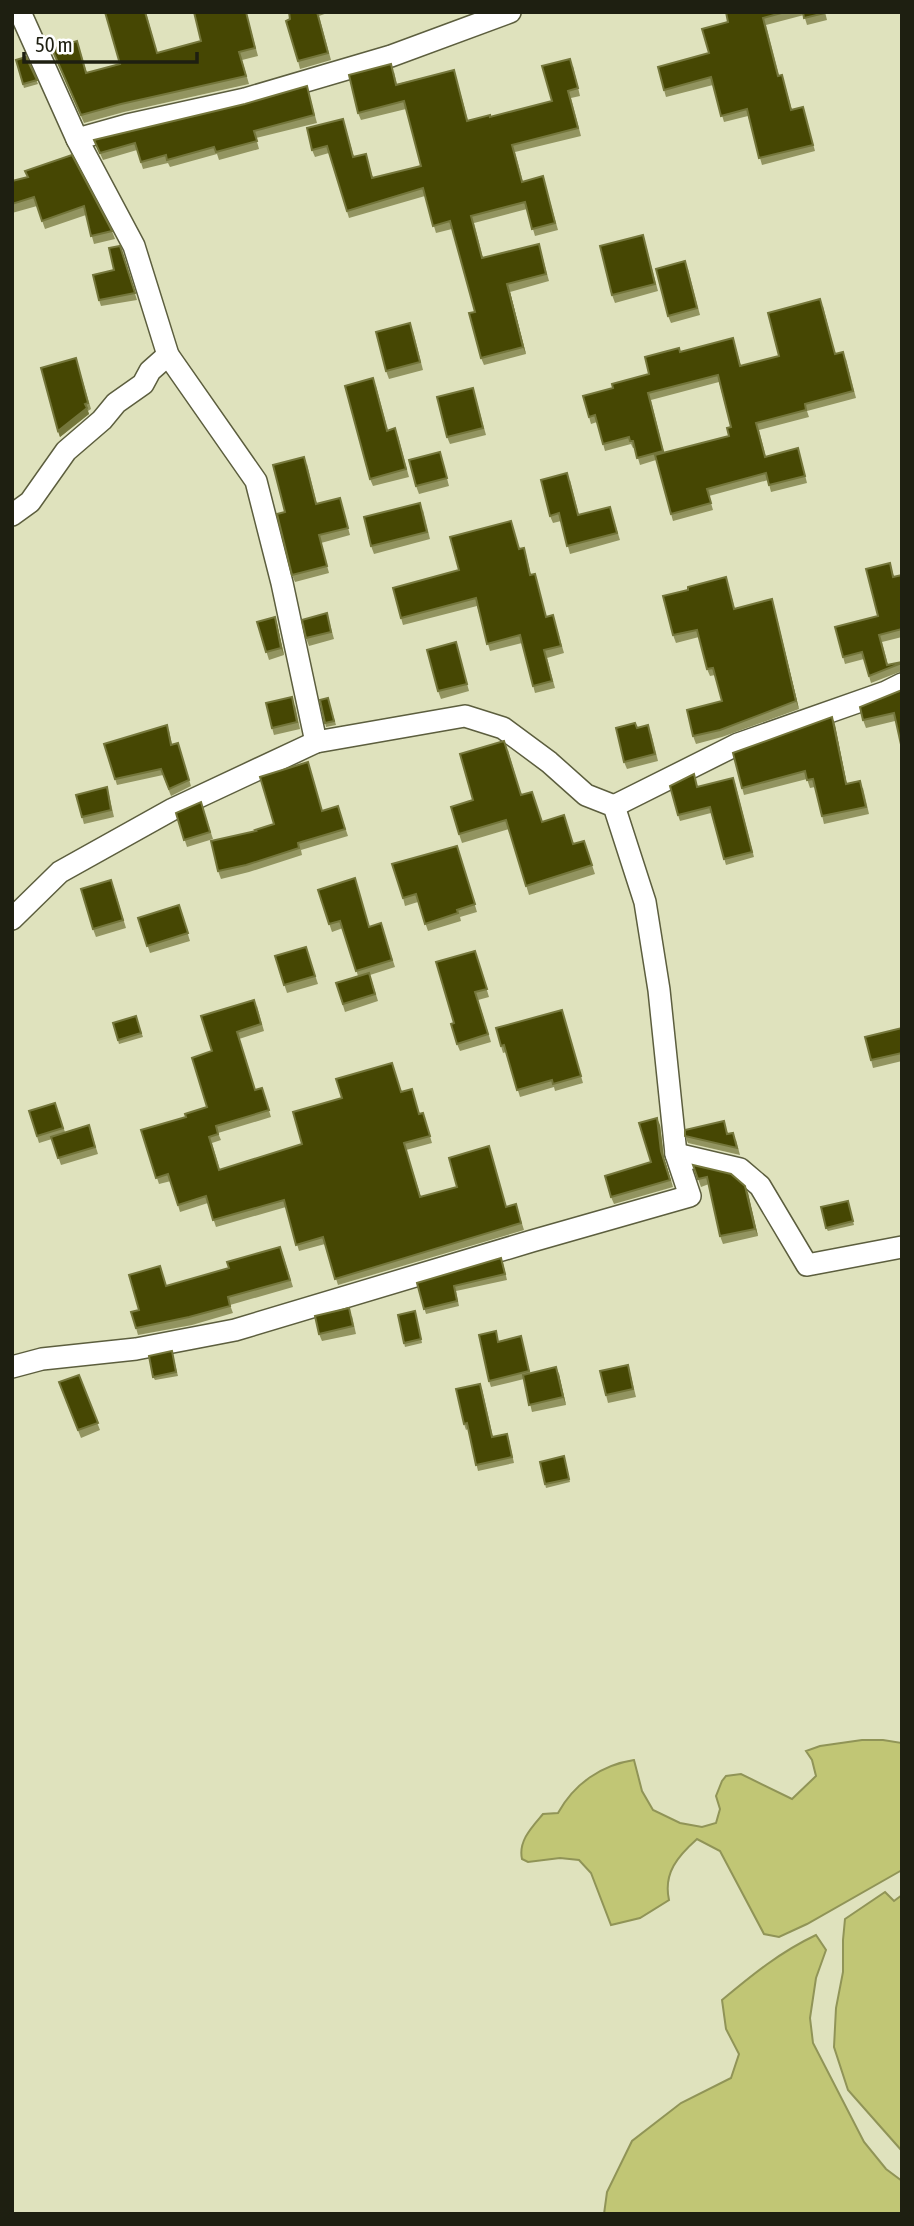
<svg xmlns="http://www.w3.org/2000/svg" width="914" height="2226" viewBox="0 0 914 2226" font-family="'Asap Condensed',sans-serif">
<style>
.water{fill:#c1c675;stroke:#909457;stroke-width:2}
.lines{fill:none;stroke-linecap:round;stroke-linejoin:round}
.minor-casing{stroke:#5c5e3e;stroke-width:24}
.minor{stroke:#fff;stroke-width:21}
.wall{fill:#929460;fill-rule:evenodd}
.shaded-wall{fill:#74763b}
.building{fill:#464703;stroke:#74763b;stroke-width:2}
</style>
<rect width="100%" height="100%" fill="#dfe2bd"/>
<!-- water -->
<g class="water">
<path d="M 862,1740 L 883,1740 L 902,1743 L 902,1870 L 807,1924 L 779,1937 L 764,1934 L 720,1851 L 697,1839 C 678,1856 663,1873 669,1900 L 640,1918 L 611,1925 L 591,1873 L 579,1860 L 560,1858 L 528,1862 L 522,1859 C 518,1841 532,1827 543,1814 L 558,1813 C 574,1784 601,1765 634,1760 L 642,1791 L 653,1810 L 680,1823 L 702,1827 L 716,1823 L 720,1809 L 716,1796 L 722,1781 L 726,1776 L 741,1774 L 792,1799 L 816,1776 L 812,1760 L 806,1751 L 820,1746 Z"/>
<polygon points="885,1892 894,1901 902,1895 902,2151 848,2090 834,2047 836,2008 843,1972 843,1940 845,1919"/>
<path d="M 816,1935 L 826,1950 L 816,1978 L 810,2018 L 813,2043 L 864,2142 L 886,2169 L 902,2181 L 902,2214 L 604,2214 L 607,2192 L 632,2141 L 681,2103 L 731,2078 L 739,2054 L 726,2029 L 722,2000 C 752,1975 780,1952 816,1935 Z"/>
</g>
<g class="lines">
<!-- minor casing -->
<g class="minor-casing">
<g id="minor">
<polyline points="20,12 77,139 134,246 168,355 256,481 282,583 316,742 465,716 503,728 549,762 586,795 614,806 645,902 659,990 676,1154"/>
<polyline points="77,139 127,125 245,99 391,56 510,12"/>
<polyline points="12,515 30,502 66,451 102,420 116,403 143,384 150,371 168,355"/>
<polyline points="614,806 738,744 886,692 902,684"/>
<polyline points="12,919 60,872 173,809 316,742"/>
<polyline points="12,1367 42,1359 136,1349 235,1330 532,1241 690,1196 676,1154 740,1169 760,1186 807,1265 902,1247"/>
</g>
</g>
<!-- minor -->
<use href="#minor" class="minor"/>
</g>
<!-- wall -->
<g class="wall">
<polygon points="105,12 146,12 157,53 201,41 246,12 258,56 242,60 249,84 124,112 84,123 52,49 77,41 87,73 120,64"/>
<polygon points="289,12 330,12 319,16 331,60 300,69 298,61"/>
<polygon points="726,12 825,12 827,20 807,25 804,15 766,25 779,75 784,82 792,110 803,107 815,151 762,165 748,116 724,122 713,85 666,97 664,90 709,53 728,22"/>
<polygon points="26,57 38,84 24,88 16,60"/>
<polygon points="573,66 580,96 571,98 581,136 515,152 523,182 543,176 558,230 535,236 527,209 474,223 483,258 539,244 549,281 510,292 526,354 484,365 481,358 475,312 452,229 436,233 425,196 349,218 329,153 315,157 312,150 343,119 354,157 368,161 373,178 421,166 406,109 361,120 358,113 394,72 397,84 454,70 468,120 490,117 552,101"/>
<polygon points="307,86 317,123 256,138 259,149 219,160 217,154 170,167 168,163 143,169 137,150 103,160 94,140 245,104"/>
<polygon points="72,155 112,231 115,239 94,244 86,215 45,229 37,206 12,213 12,181 28,177"/>
<polygon points="645,242 658,291 615,303 612,295"/>
<polygon points="120,246 137,300 101,306 99,300 114,270"/>
<polygon points="688,269 700,315 671,323 668,316"/>
<path d="M 823,306 L 835,354 L 846,359 L 856,398 L 807,411 L 809,417 L 759,430 L 766,457 L 800,455 L 807,483 L 771,492 L 768,480 L 709,496 L 713,510 L 673,521 L 656,460 L 640,465 L 635,448 L 633,448 L 631,444 L 605,451 L 597,422 L 591,424 L 589,417 L 613,388 L 649,374 L 680,352 L 733,338 L 741,366 L 779,356 ZM 719,382 L 731,427 L 729,436 L 664,453 L 651,400 Z"/>
<polygon points="413,331 423,370 389,379 386,371"/>
<polygon points="76,358 91,409 88,411 89,414 60,437 58,431"/>
<polygon points="376,386 388,430 398,436 409,477 373,486 370,479"/>
<polygon points="475,395 486,435 450,444 447,437"/>
<polygon points="440,452 449,486 419,494 416,486"/>
<polygon points="307,464 317,504 340,498 350,535 321,543 329,573 295,582 292,575 285,512"/>
<polygon points="570,480 579,515 610,507 620,540 570,554 561,521 553,523 550,516"/>
<polygon points="423,510 430,539 374,554 371,546"/>
<polygon points="511,521 519,549 526,555 531,575 537,582 546,617 553,615 564,653 547,658 555,688 535,693 522,643 490,651 477,606 403,625 401,618 459,570"/>
<polygon points="890,563 894,577 902,575 902,637 882,642 888,665 902,662 902,671 871,683 864,659 845,664 843,657 878,616"/>
<polygon points="728,584 735,609 772,599 799,709 722,737 696,744 693,736 722,701 715,675 710,676 707,669 699,637 676,643 673,635"/>
<polygon points="327,613 334,639 309,646 306,638"/>
<polygon points="257,622 277,624 284,655 269,660"/>
<polygon points="456,642 469,691 441,699 438,691"/>
<polygon points="902,690 895,721 866,728 863,720"/>
<polygon points="328,698 336,725 326,727 325,723"/>
<polygon points="295,705 300,729 274,735 272,728"/>
<polygon points="832,717 835,725 847,784 863,788 869,814 824,824 815,787 810,788 807,779 744,795 742,788"/>
<polygon points="637,728 651,733 658,761 627,769 624,762"/>
<polygon points="169,731 172,744 178,743 191,786 171,796 163,775 117,785 104,744"/>
<polygon points="508,750 521,795 532,792 542,822 574,844 584,841 595,874 529,895 509,829 462,843 459,834 473,800"/>
<polygon points="735,783 754,857 726,865 711,813 680,821 678,815 697,787"/>
<polygon points="109,795 114,817 84,824 82,817"/>
<polygon points="201,802 213,839 187,847 176,813"/>
<polygon points="338,806 348,836 301,850 302,855 249,872 221,879 218,871 256,831"/>
<polygon points="459,853 477,912 460,917 461,921 428,931 418,902 405,906 403,898"/>
<polygon points="114,888 126,928 96,937 93,929"/>
<polygon points="318,890 370,927 381,923 395,967 370,975 378,1001 345,1012 336,983 358,976 343,928 332,932"/>
<polygon points="179,905 190,941 150,953 138,918"/>
<polygon points="306,947 318,984 287,993 275,956"/>
<polygon points="475,951 489,997 478,1000 491,1042 460,1051 457,1044 454,1023"/>
<polygon points="257,1006 264,1031 239,1039 255,1090 262,1088 271,1117 218,1133 221,1140 212,1143 220,1170 302,1144 402,1092 420,1114 423,1113 432,1143 406,1150 421,1197 507,1207 516,1204 524,1230 338,1285 325,1244 299,1251 286,1207 216,1227 208,1203 180,1212 171,1181 159,1184 141,1130 186,1117 207,1107 212,1051"/>
<polygon points="136,1016 143,1037 119,1044 113,1023"/>
<polygon points="564,1017 583,1083 555,1091 554,1087 520,1097 506,1052 503,1053 501,1046"/>
<polygon points="902,1028 902,1061 873,1068 871,1060"/>
<polygon points="55,1103 65,1132 89,1125 98,1154 61,1165 52,1139 39,1143 29,1111"/>
<polygon points="660,1125 664,1158 673,1187 614,1204 611,1197 651,1162"/>
<polygon points="726,1129 728,1134 736,1140 740,1155 688,1143 685,1136"/>
<polygon points="693,1165 748,1193 758,1236 723,1244 720,1236 709,1184 701,1187"/>
<polygon points="848,1201 854,1225 828,1231 826,1228"/>
<polygon points="283,1255 293,1287 230,1305 233,1313 192,1325 138,1335 136,1328 139,1310 166,1286"/>
<polygon points="503,1263 507,1280 456,1291 459,1306 426,1314 417,1283"/>
<polygon points="416,1315 422,1343 405,1347 404,1343"/>
<polygon points="352,1316 356,1334 322,1341 319,1334"/>
<polygon points="521,1336 530,1373 559,1374 566,1405 532,1412 524,1379 491,1387 489,1381 499,1341"/>
<polygon points="172,1351 178,1376 155,1380 153,1377"/>
<polygon points="630,1372 636,1397 608,1403 606,1395"/>
<polygon points="79,1375 100,1430 81,1438 59,1382"/>
<polygon points="482,1389 493,1437 509,1440 514,1463 478,1471 468,1429 466,1430 464,1424"/>
<polygon points="565,1460 570,1482 546,1488 545,1484"/>
</g>
<!-- shaded-wall -->
<g class="shaded-wall">
<polygon points="507,284 510,292 526,354 523,347"/>
<polygon points="87,408 89,414 60,437 58,431"/>
<polygon points="772,599 774,606 799,709 796,701"/>
<polygon points="275,617 277,624 284,655 281,648"/>
<polygon points="832,717 835,725 848,791 846,784"/>
<polygon points="657,1118 660,1125 664,1158 673,1187 661,1151"/>
<polygon points="745,1186 748,1193 758,1236 755,1229"/>
<polygon points="556,1367 559,1374 566,1405 563,1397"/>
</g>
<!-- building -->
<g class="building">
<polygon points="105,12 145,12 157,53 201,41 194,12 246,12 255,48 239,52 246,76 121,104 81,115 52,49 77,41 86,73 120,64"/>
<polygon points="289,12 317,12 328,53 298,61 286,21 290,19"/>
<polygon points="726,12 785,12 763,18 778,76 782,75 791,110 803,107 813,145 759,158 747,109 721,116 711,77 664,90 658,67 709,53 702,29 728,22"/>
<polygon points="803,12 824,12 825,13 804,18"/>
<polygon points="26,57 37,80 23,84 16,60"/>
<polygon points="570,59 578,88 568,91 578,128 512,145 522,182 543,176 555,223 532,229 525,202 471,216 482,258 539,244 546,274 507,284 523,347 481,358 469,313 475,312 450,221 433,226 423,188 347,211 327,146 312,150 307,128 343,119 353,157 366,154 372,178 421,166 404,101 358,113 349,75 391,64 396,85 454,70 467,121 490,115 490,117 552,101 542,66"/>
<polygon points="307,86 314,115 254,131 257,141 216,152 214,147 167,160 166,155 141,162 135,143 100,153 94,140 245,104"/>
<polygon points="72,155 112,231 91,236 84,206 42,221 34,197 12,204 12,181 28,177 25,171"/>
<polygon points="643,235 655,284 612,295 600,246"/>
<polygon points="120,246 135,293 99,300 93,275 114,270 109,248"/>
<polygon points="685,261 697,308 668,316 656,269"/>
<polygon points="820,299 835,354 843,352 853,391 805,404 806,410 756,423 765,457 798,448 805,476 769,485 766,473 707,489 711,503 671,514 655,455 729,436 727,428 731,427 718,375 648,393 663,451 637,458 633,441 630,441 629,437 603,444 595,415 589,417 583,396 613,388 612,384 649,374 645,357 679,348 680,352 733,338 740,366 779,356 768,313"/>
<polygon points="410,323 420,362 386,371 376,332"/>
<polygon points="76,358 88,403 85,404 87,408 58,431 41,368"/>
<polygon points="373,378 387,431 395,428 406,469 370,479 345,386"/>
<polygon points="473,388 483,428 447,437 437,397"/>
<polygon points="440,452 447,478 416,486 409,460"/>
<polygon points="304,457 316,504 340,498 348,528 319,535 327,566 292,575 277,514 285,512 273,465"/>
<polygon points="567,473 578,515 610,507 617,533 567,546 559,513 550,516 541,480"/>
<polygon points="420,503 427,532 371,546 364,517"/>
<polygon points="511,521 519,549 524,548 530,575 535,574 546,617 553,615 561,646 544,650 552,681 533,686 520,635 487,644 476,598 401,618 393,588 459,570 450,537"/>
<polygon points="890,563 893,577 902,575 902,629 879,635 887,665 902,662 902,664 899,664 869,676 862,652 843,657 835,627 878,616 866,569"/>
<polygon points="726,577 734,609 772,599 796,701 720,730 693,736 687,710 722,701 713,668 707,669 697,630 673,635 663,596 688,590 688,587"/>
<polygon points="327,613 331,632 306,638 302,620"/>
<polygon points="275,617 281,648 266,652 257,622"/>
<polygon points="456,642 467,684 438,691 427,650"/>
<polygon points="902,690 902,749 894,713 863,720 860,707"/>
<polygon points="292,697 297,722 272,728 266,703"/>
<polygon points="328,698 334,721 325,723 320,700"/>
<polygon points="832,717 846,784 860,781 866,807 822,816 813,779 807,780 805,771 742,788 733,753"/>
<polygon points="635,723 637,728 648,725 655,754 624,762 616,728"/>
<polygon points="167,725 171,745 178,743 189,780 169,789 161,769 115,779 104,744"/>
<polygon points="504,741 521,795 532,792 542,822 564,815 573,844 584,841 592,865 526,886 506,820 459,834 451,807 473,800 460,754"/>
<polygon points="308,762 322,811 338,806 345,829 298,843 299,848 246,865 218,871 211,841 256,831 255,830 274,824 260,777"/>
<polygon points="694,774 697,787 733,778 752,852 724,859 710,807 678,815 670,786"/>
<polygon points="107,787 111,810 82,817 76,795"/>
<polygon points="201,802 210,832 184,840 176,813"/>
<polygon points="457,846 475,904 457,910 458,913 425,924 416,894 403,898 392,864"/>
<polygon points="355,878 369,927 381,923 392,960 356,971 340,921 329,924 318,890"/>
<polygon points="111,880 123,920 93,929 81,889"/>
<polygon points="179,905 188,933 147,946 138,918"/>
<polygon points="306,947 315,976 284,985 275,956"/>
<polygon points="475,951 487,989 475,992 488,1034 457,1044 451,1024 454,1023 436,962"/>
<polygon points="369,973 375,994 343,1004 336,983"/>
<polygon points="254,1000 261,1024 237,1032 255,1090 262,1088 269,1110 216,1126 218,1134 209,1137 219,1170 302,1144 293,1112 342,1098 336,1079 392,1063 401,1092 412,1089 419,1114 423,1113 430,1136 404,1143 420,1197 457,1187 449,1158 489,1146 506,1207 516,1204 521,1223 335,1279 323,1237 296,1245 284,1200 213,1220 206,1196 178,1205 168,1174 156,1178 141,1130 186,1117 185,1114 207,1107 192,1058 212,1051 201,1016"/>
<polygon points="562,1010 581,1076 553,1084 552,1080 517,1090 504,1045 501,1046 496,1028"/>
<polygon points="136,1016 141,1033 118,1040 113,1023"/>
<polygon points="902,1028 902,1053 871,1060 865,1037"/>
<polygon points="55,1103 63,1128 37,1136 29,1111"/>
<polygon points="657,1118 661,1151 670,1180 611,1197 605,1176 651,1162 639,1123"/>
<polygon points="724,1121 727,1134 733,1133 737,1148 685,1136 685,1130"/>
<polygon points="89,1125 95,1147 58,1158 51,1137"/>
<polygon points="693,1165 731,1174 745,1186 755,1229 720,1236 707,1177 698,1179"/>
<polygon points="848,1201 853,1221 826,1228 821,1207"/>
<polygon points="280,1247 290,1280 228,1297 230,1306 189,1317 136,1328 131,1312 139,1310 129,1275 160,1266 166,1286 229,1268 227,1262"/>
<polygon points="501,1258 505,1274 454,1286 457,1301 424,1309 417,1283"/>
<polygon points="349,1308 353,1326 319,1334 315,1316"/>
<polygon points="415,1311 421,1339 404,1343 398,1315"/>
<polygon points="496,1331 498,1342 521,1336 529,1371 489,1381 479,1335"/>
<polygon points="172,1351 176,1372 153,1377 149,1356"/>
<polygon points="628,1365 633,1389 606,1395 600,1371"/>
<polygon points="556,1367 563,1397 529,1405 523,1375"/>
<polygon points="79,1375 98,1423 78,1430 59,1382"/>
<polygon points="480,1384 492,1437 507,1434 512,1457 476,1465 467,1423 464,1424 456,1389"/>
<polygon points="564,1456 569,1479 545,1484 540,1462"/>
</g>
<!-- border -->
<rect width="914" height="2226" fill="none" stroke="#1e1f11" stroke-width="28"/>
<!-- scale -->
<path d="M24 52v10h173v-10" fill="none" stroke="#1e1f11" stroke-width="3.5"/>
<text x="35" y="52" font-size="21" fill="#1e1f11" stroke="#ffffff" stroke-width="5" paint-order="stroke">50 m</text>
</svg>
